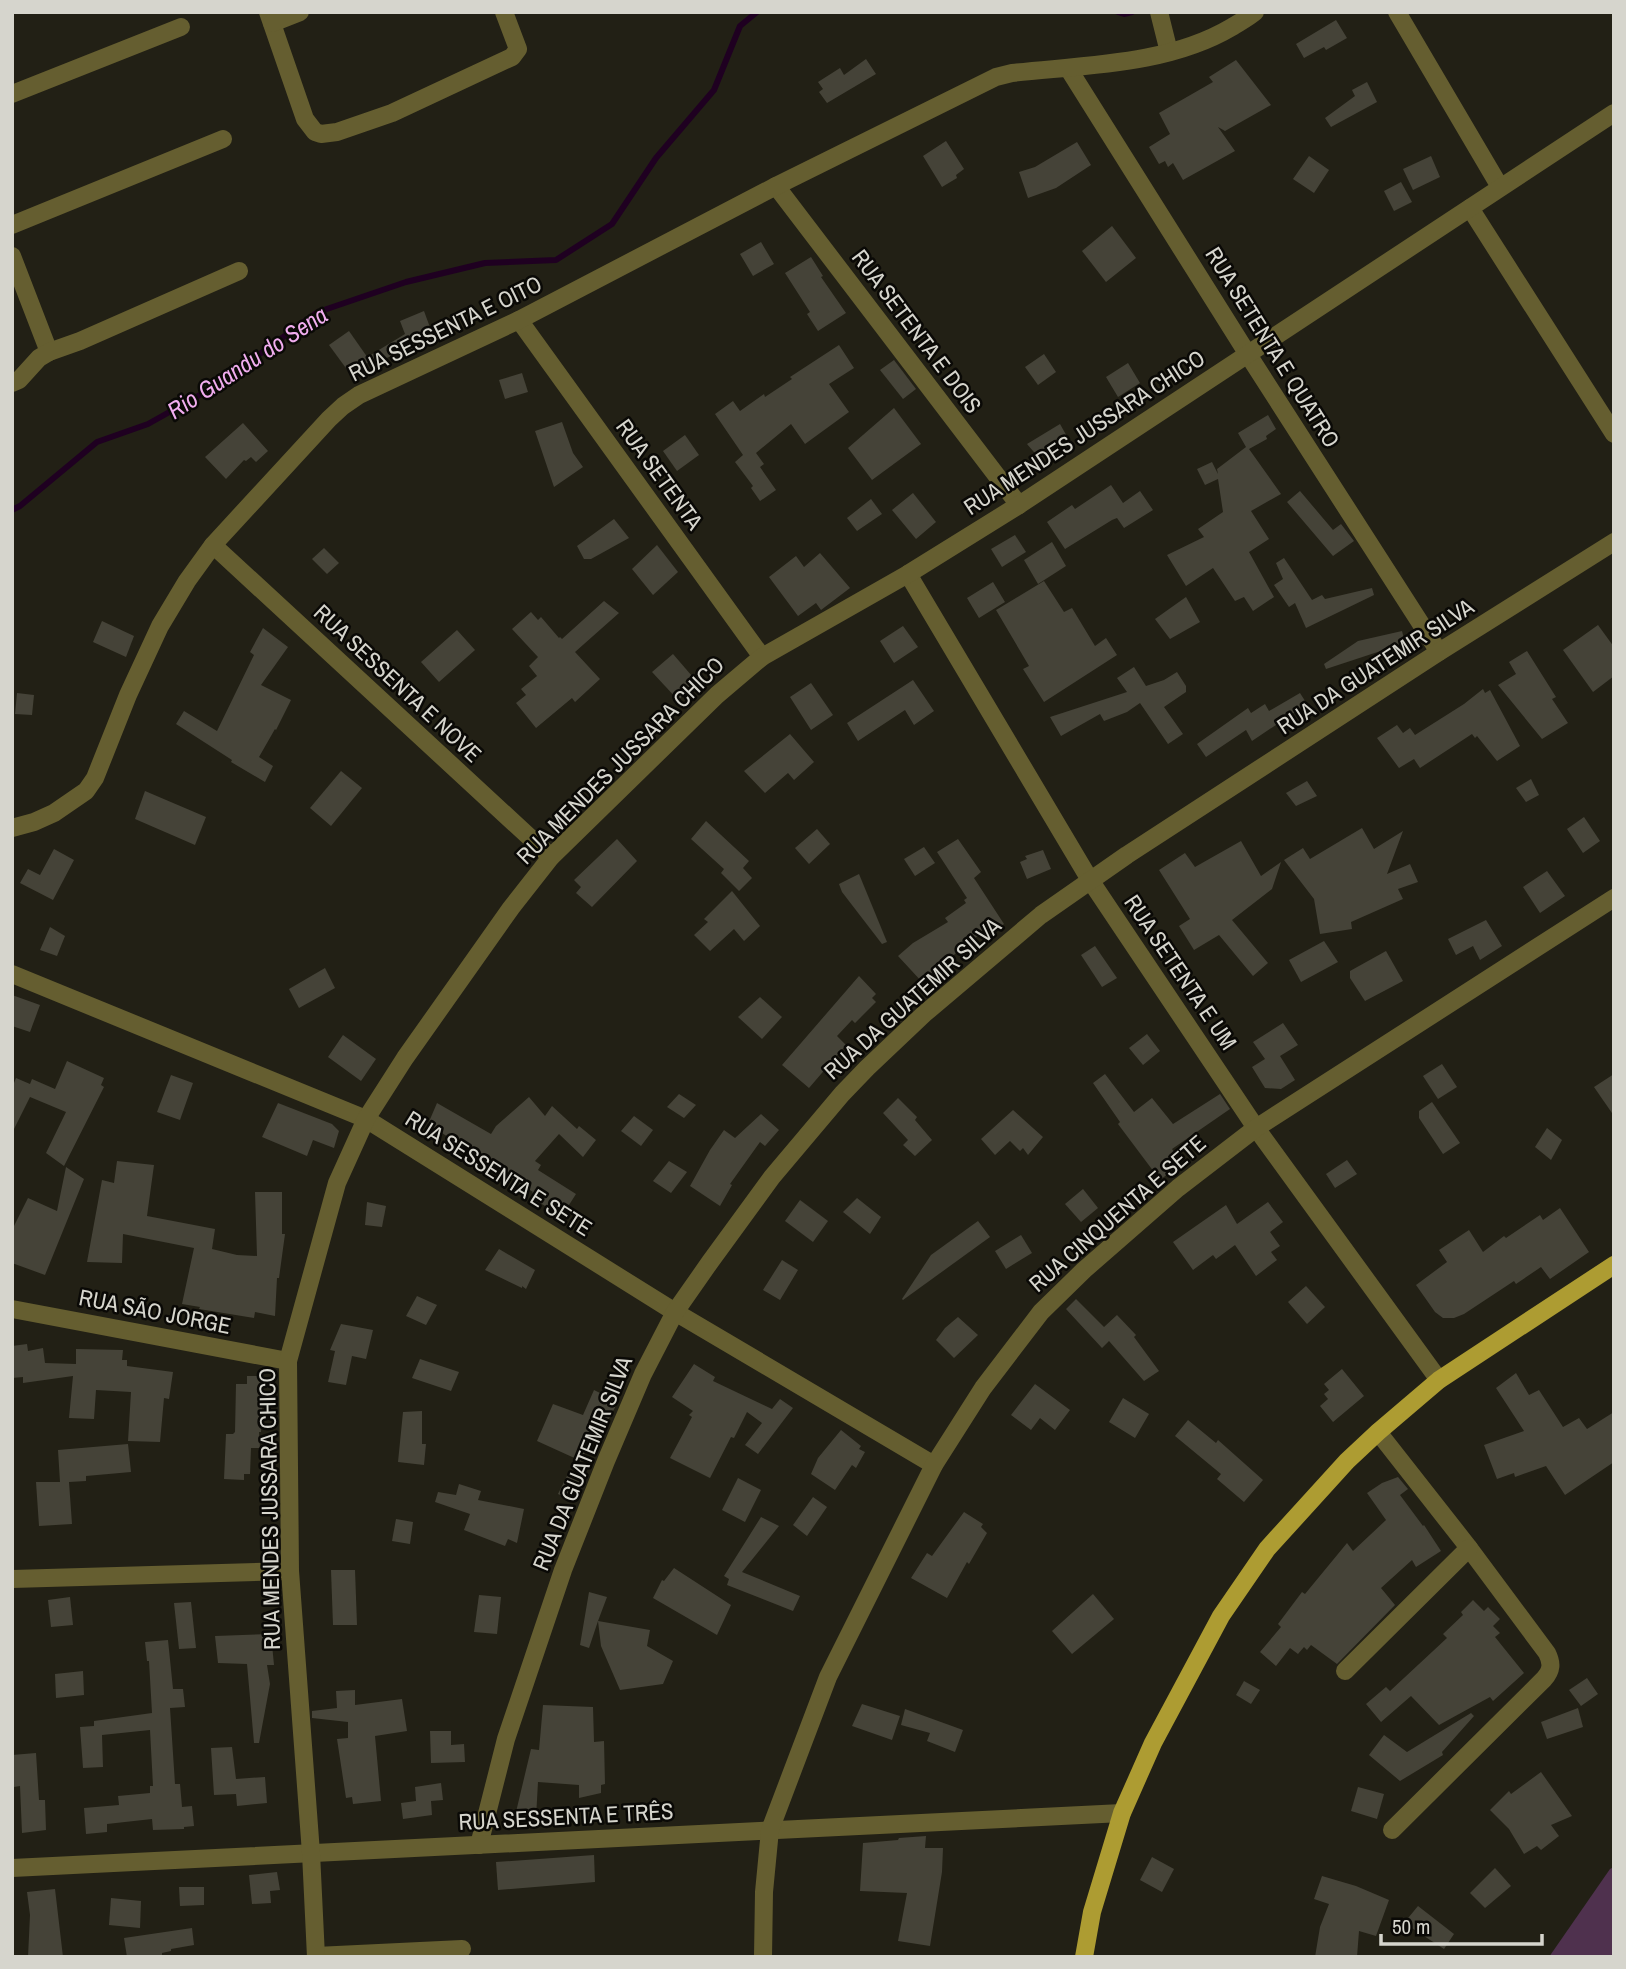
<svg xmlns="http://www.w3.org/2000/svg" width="1626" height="1969" viewBox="0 0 1626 1969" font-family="'Archivo Narrow',sans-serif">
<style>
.green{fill:#4f314e}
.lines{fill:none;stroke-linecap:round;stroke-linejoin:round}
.stream{stroke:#1f0021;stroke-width:6}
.building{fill:#454338}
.minor{stroke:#655e30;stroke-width:18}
.major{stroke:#ad9c32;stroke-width:18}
.labels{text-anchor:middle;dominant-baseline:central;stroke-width:5;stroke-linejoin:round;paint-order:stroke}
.street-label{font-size:23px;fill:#d6d5cd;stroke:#0a0906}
.water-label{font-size:24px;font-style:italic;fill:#f1adef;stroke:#0a0906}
</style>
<rect width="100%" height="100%" fill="#222015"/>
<!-- green -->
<polygon class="green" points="1614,1867 1614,1957 1549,1957 1610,1869"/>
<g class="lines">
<!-- stream -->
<g class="stream">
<polyline points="1118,12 1124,14 1132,12"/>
<polyline points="12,510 20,506 97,442 148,424 214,387 318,312 406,282 485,263 556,260 612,224 656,158 714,90 740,26 757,12"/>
</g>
</g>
<!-- building -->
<g class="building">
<polygon points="1336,20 1347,38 1326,50 1324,47 1304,58 1296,44"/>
<polygon points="866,59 876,74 827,103 819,92 823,89 818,82 840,68 844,75"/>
<polygon points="1236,60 1271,105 1225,131 1218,127 1235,151 1183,180 1173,163 1168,167 1165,161 1159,164 1149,147 1170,134 1159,113 1213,82 1209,77"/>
<polygon points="1367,82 1377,102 1331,127 1325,118 1355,96 1352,90"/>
<polygon points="946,141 964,169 956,175 957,178 942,187 923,156"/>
<polygon points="1077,142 1091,165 1056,188 1028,198 1019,172 1035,167"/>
<polygon points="1309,156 1329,170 1314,193 1293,179"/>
<polygon points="1431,156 1440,177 1413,190 1403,169"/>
<polygon points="1401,182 1412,202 1394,211 1384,191"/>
<polygon points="1112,226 1136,258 1106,282 1082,251"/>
<polygon points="761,242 774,264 753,276 740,254"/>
<polygon points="811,257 823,276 821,277 846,313 818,331 807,314 810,312 785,273"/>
<polygon points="424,311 435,341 372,363 369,356 405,334 400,321"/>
<polygon points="349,331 370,361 351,375 329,345"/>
<polygon points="839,345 854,368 829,384 849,412 805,444 791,424 756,453 764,464 760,467 776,490 760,501 751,488 753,486 735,462 743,455 715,414 733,401 740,411 764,394 765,397 792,379 790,377"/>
<polygon points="1044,354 1056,372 1038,385 1025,367"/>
<polygon points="894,360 916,389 903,399 880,370"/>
<polygon points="1128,363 1140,383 1118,397 1106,377"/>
<polygon points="522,373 528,392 505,399 499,380"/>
<polygon points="894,408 921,444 872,480 848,448"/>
<polygon points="1268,415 1276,429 1266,436 1267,439 1249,449 1281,494 1251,511 1269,539 1249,552 1274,597 1253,611 1244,597 1235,601 1213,568 1186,586 1167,555 1204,537 1198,529 1223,512 1218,479 1205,485 1197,469 1212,462 1218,474 1217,469 1246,447 1238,433"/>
<polygon points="562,422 573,453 583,467 554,487 535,431"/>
<polygon points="243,423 268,451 256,462 251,457 246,461 244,460 226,479 205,457"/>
<polygon points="1060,424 1069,440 1039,458 1027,444"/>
<polygon points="685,435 699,455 677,471 663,451"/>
<polygon points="1111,485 1123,503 1140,491 1153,510 1124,528 1117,518 1112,520 1065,549 1047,522 1072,505 1075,509"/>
<polygon points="1300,491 1333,530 1341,524 1354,541 1333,556 1287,502"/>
<polygon points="913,493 936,522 916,539 892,510"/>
<polygon points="871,499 882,514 857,531 847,518"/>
<polygon points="614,519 629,538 591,559 584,559 577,546"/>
<polygon points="1015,535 1026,552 1002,567 991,549"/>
<polygon points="1052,542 1066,566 1038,584 1024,560"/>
<polygon points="657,545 678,572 653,595 632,569"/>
<polygon points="324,548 339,563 327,574 312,559"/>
<polygon points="820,553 850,588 821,610 816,603 798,616 769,577 796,556 804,567"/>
<polygon points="1284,558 1312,600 1322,595 1325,599 1372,588 1374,595 1306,628 1295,603 1289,607 1274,585 1283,579 1276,563"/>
<polygon points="1044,581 1064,612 1072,608 1095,646 1106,638 1117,655 1044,702 1023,669 1029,666 996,610"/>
<polygon points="993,582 1005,602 979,618 967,598"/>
<polygon points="1186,597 1200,622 1170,639 1155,619"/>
<polygon points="604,601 619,613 575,652 600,679 575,702 572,698 536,728 516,703 526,695 521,689 537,676 529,666 538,657 512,629 531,612 538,620 541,617 559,638 560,637 562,639"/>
<polygon points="102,621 134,636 126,657 93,642"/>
<polygon points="1598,625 1614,647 1614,676 1593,692 1563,650"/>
<polygon points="903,626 918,647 894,663 880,641"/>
<polygon points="263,628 288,647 261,685 291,700 276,730 275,729 259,757 273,766 265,782 231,762 232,760 176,724 184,711 217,731 254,655 250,652"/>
<polygon points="457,630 475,650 439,682 421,662"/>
<polygon points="1402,631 1405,643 1326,669 1324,664 1358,641"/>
<polygon points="1527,651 1556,697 1552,699 1568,723 1542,739 1498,685 1516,674 1509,662"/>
<polygon points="673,654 698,683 678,700 652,672"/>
<polygon points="1134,667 1146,686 1164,680 1177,672 1186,686 1186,692 1164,707 1183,734 1168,744 1140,703 1127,712 1104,721 1100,714 1061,736 1050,717 1127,692 1117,678"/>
<polygon points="913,680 934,711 914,725 905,710 858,741 847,723"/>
<polygon points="811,683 833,715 811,730 790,697"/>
<polygon points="1483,689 1485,693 1490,690 1520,746 1497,761 1477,736 1475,738 1472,734 1420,768 1414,759 1399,768 1377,738 1397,725 1403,733 1410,728 1415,735 1464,704"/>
<polygon points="17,693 34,695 32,715 15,714"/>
<polygon points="1300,693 1307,704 1252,741 1246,730 1206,757 1197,744 1248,708 1251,713 1265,704 1269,711"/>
<polygon points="790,734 814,762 794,780 788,773 765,793 744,771"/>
<polygon points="341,771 362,788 331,826 310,808"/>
<polygon points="1531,779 1539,795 1526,802 1516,788"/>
<polygon points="1307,781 1317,796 1296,806 1286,793"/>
<polygon points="145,791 206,817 195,845 135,819"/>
<polygon points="1584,817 1600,841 1583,853 1567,829"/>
<polygon points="706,821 749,861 743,868 752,878 739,891 721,873 724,869 691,839"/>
<polygon points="1362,828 1374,849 1403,831 1387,874 1410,864 1418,882 1398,889 1403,899 1351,922 1352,929 1320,934 1314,899 1284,860 1303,848 1310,859"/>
<polygon points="817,829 830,844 809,864 795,848"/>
<polygon points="617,839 637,861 592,907 576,893 581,887 574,880"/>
<polygon points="958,839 981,872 974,878 1004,924 987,936 984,932 966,944 923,983 898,956 913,943 948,922 945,918 966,903 964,900 967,898 937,852"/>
<polygon points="1241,841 1261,876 1281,862 1272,889 1232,920 1268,963 1253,976 1219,935 1194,950 1179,926 1190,919 1159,870 1185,853 1195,867"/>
<polygon points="924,847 935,863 915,876 904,859"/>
<polygon points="54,849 74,860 53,900 20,883 28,869 40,875"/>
<polygon points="1043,850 1051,869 1027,879 1020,862 1027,859 1025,856"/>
<polygon points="1547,871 1565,896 1540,913 1523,887"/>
<polygon points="859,874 887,942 882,944 842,892 839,884"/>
<polygon points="732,891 760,926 744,941 734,929 710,951 694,935 708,922 704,919"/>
<polygon points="1486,920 1502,946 1480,960 1473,946 1456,955 1448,939"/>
<polygon points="50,927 65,936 57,956 40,950"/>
<polygon points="1324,941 1338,962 1301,982 1289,960"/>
<polygon points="1095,946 1117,978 1102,987 1081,955"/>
<polygon points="1386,951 1403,981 1365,1001 1350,978 1350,971"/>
<polygon points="325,968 335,988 299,1008 289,989"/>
<polygon points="859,976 876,994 872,998 876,1002 855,1023 852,1020 837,1036 846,1045 809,1088 782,1065"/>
<polygon points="12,995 40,1005 30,1032 12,1026"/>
<polygon points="760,997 782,1017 762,1039 738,1017"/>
<polygon points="1283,1023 1298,1045 1280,1056 1295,1080 1281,1089 1265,1088 1252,1067 1265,1059 1253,1042"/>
<polygon points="1147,1034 1160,1051 1143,1065 1129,1048"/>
<polygon points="343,1035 376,1059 361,1081 328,1057"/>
<polygon points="67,1061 104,1078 101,1085 104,1087 64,1166 46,1153 66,1112 30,1097 12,1133 12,1088 16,1078 30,1084 32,1079 55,1089"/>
<polygon points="1442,1064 1457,1087 1438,1099 1423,1076"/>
<polygon points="1105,1074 1134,1112 1152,1098 1173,1124 1220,1094 1230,1109 1172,1149 1182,1163 1160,1180 1118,1124 1120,1122 1093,1083"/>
<polygon points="1614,1074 1614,1116 1594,1087"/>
<polygon points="171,1075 193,1083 180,1120 157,1112"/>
<polygon points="679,1094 696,1105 684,1118 667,1107"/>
<polygon points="529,1097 545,1116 552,1106 577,1129 579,1126 596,1140 583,1157 559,1134 535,1161 541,1165 538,1170 576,1194 562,1216 535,1200 537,1196 532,1193 533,1192 428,1124 437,1103 491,1134 496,1126"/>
<polygon points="898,1098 917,1117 915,1120 932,1140 915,1156 903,1145 908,1140 883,1113"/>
<polygon points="1432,1102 1460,1143 1443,1154 1419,1118 1419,1111"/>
<polygon points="278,1103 332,1124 339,1131 334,1148 313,1140 307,1156 262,1137"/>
<polygon points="1013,1110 1043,1137 1028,1155 1023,1148 1020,1151 1010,1141 995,1155 981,1139"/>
<polygon points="761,1114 779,1130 765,1146 760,1142 730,1184 732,1185 720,1206 690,1186 710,1150 724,1130 735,1138"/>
<polygon points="634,1116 653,1130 641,1146 621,1131"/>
<polygon points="1547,1128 1562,1140 1551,1160 1535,1147"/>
<polygon points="1347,1160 1357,1174 1335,1188 1326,1174"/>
<polygon points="117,1161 154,1165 147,1216 215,1229 212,1249 237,1255 257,1256 255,1192 282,1192 282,1234 285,1234 279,1278 277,1278 275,1316 255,1312 254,1318 199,1309 200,1307 182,1304 194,1248 123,1234 122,1263 87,1262 102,1180 114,1183"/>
<polygon points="669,1161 687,1172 671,1193 653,1181"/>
<polygon points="66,1167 84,1179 45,1275 12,1263 12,1230 28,1198 57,1211"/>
<polygon points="1083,1189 1098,1208 1081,1222 1065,1204"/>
<polygon points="857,1198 881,1217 870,1234 843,1212"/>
<polygon points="800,1200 828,1221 813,1242 785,1221"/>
<polygon points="367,1202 386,1206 382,1227 365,1225"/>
<polygon points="1268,1202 1283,1222 1270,1232 1280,1246 1271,1252 1277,1260 1256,1276 1235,1245 1216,1259 1213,1255 1193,1270 1173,1242 1226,1205 1237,1224"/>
<polygon points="1560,1208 1589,1252 1550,1279 1541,1267 1516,1284 1514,1281 1464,1314 1454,1318 1443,1318 1435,1312 1416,1285 1447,1262 1439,1250 1469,1230 1483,1252 1504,1236 1506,1238 1540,1215 1543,1220"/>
<polygon points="978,1221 990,1237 903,1300 902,1299 931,1255"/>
<polygon points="1021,1235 1032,1253 1006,1269 995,1251"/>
<polygon points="499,1249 535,1270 526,1289 522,1286 522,1288 485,1270"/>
<polygon points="782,1260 798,1270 780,1300 763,1290"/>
<polygon points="1306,1286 1325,1307 1307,1324 1288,1302"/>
<polygon points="417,1296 437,1305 426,1325 406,1316"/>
<polygon points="1076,1299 1104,1327 1117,1315 1136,1335 1134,1337 1159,1371 1144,1381 1109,1341 1102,1348 1066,1309"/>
<polygon points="958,1317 978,1335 954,1358 936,1340 945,1328"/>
<polygon points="341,1324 373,1330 366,1359 352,1356 346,1385 328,1382 335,1351 330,1350"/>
<polygon points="27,1344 28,1351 43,1348 45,1363 76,1364 76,1349 123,1350 122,1360 127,1360 127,1366 173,1372 169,1399 164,1398 160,1442 128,1441 131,1392 96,1390 94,1419 69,1418 73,1376 23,1383 23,1377 12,1378 12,1346"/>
<polygon points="420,1359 459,1372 451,1391 412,1378"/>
<polygon points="694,1364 715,1377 713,1381 772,1409 780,1399 793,1408 758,1454 745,1445 762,1423 747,1412 734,1438 731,1437 710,1478 670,1458 692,1417 689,1415 693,1411 672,1397"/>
<polygon points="1342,1369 1364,1396 1333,1422 1320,1406 1328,1399 1324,1394 1329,1390 1324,1384"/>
<polygon points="1516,1373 1529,1395 1539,1390 1563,1427 1579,1418 1587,1429 1614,1412 1614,1462 1565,1495 1546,1466 1515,1477 1514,1473 1497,1479 1484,1445 1524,1431 1496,1388"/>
<polygon points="247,1376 264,1376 261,1432 259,1432 260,1448 251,1448 250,1474 244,1474 244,1480 224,1479 226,1434 233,1434 235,1432 236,1384 247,1384"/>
<polygon points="1035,1384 1070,1410 1055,1430 1040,1418 1031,1430 1011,1415"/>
<polygon points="594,1390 618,1402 606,1424 600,1420 581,1461 537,1441 553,1404 583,1415"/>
<polygon points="1123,1398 1149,1414 1135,1438 1109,1422"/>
<polygon points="422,1411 422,1444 426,1444 424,1465 398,1462 403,1412"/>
<polygon points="1188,1420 1216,1443 1218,1440 1263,1480 1244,1502 1217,1479 1221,1474 1175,1436"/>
<polygon points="841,1430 861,1446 859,1449 865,1452 856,1468 852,1465 835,1490 811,1474 818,1458"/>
<polygon points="128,1444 131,1472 86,1476 86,1481 69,1482 72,1524 39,1526 36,1482 60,1482 58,1450"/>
<polygon points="567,1476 584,1484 574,1501 558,1494"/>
<polygon points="1398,1477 1408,1489 1400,1495 1423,1526 1424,1525 1441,1551 1416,1567 1412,1560 1381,1588 1395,1605 1337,1664 1311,1645 1307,1650 1304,1647 1298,1654 1290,1648 1276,1666 1260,1652 1281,1627 1278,1624 1302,1592 1305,1594 1347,1543 1353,1551 1386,1520 1367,1493 1382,1483"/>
<polygon points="738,1478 761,1490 745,1522 722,1510"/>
<polygon points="459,1484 481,1491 478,1500 524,1509 517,1543 508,1539 505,1546 464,1530 470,1514 435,1502 438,1492 456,1495"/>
<polygon points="813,1497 827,1507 807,1536 793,1525"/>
<polygon points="964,1512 983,1524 981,1527 987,1533 969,1564 967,1562 947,1598 911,1578 927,1553 932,1556"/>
<polygon points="761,1517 779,1526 742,1572 800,1596 793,1611 727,1585 729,1579 724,1576"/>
<polygon points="396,1519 413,1522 410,1544 392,1541"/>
<polygon points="674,1568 731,1605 717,1635 653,1598 662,1580 664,1581"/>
<polygon points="331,1570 355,1570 357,1625 333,1625"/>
<polygon points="589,1592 607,1597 598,1621 650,1630 647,1646 673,1661 663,1684 620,1690 601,1646 598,1621 589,1648 580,1645"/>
<polygon points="1093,1594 1114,1619 1072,1654 1052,1631"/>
<polygon points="479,1595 501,1597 497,1634 474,1632"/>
<polygon points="70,1597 73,1625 51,1627 48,1600"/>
<polygon points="1473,1600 1484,1611 1488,1607 1500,1619 1493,1626 1500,1633 1495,1637 1524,1673 1493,1701 1490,1697 1439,1725 1411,1696 1381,1722 1366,1704 1386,1687 1390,1691 1447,1638 1443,1634 1463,1615 1461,1612"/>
<polygon points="191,1602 196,1648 179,1649 174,1603"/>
<polygon points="271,1634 274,1665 267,1665 270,1684 259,1743 254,1743 247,1664 218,1663 215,1636"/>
<polygon points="168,1640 173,1689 183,1689 185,1707 170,1708 175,1784 180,1784 182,1807 192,1806 194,1826 184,1827 184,1829 153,1830 152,1819 107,1824 107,1832 86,1834 84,1808 119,1805 118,1796 150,1793 150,1786 153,1786 150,1730 102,1735 103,1767 83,1768 80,1727 94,1726 94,1721 152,1713 149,1661 147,1661 145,1642"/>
<polygon points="83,1671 84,1695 56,1698 55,1674"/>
<polygon points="1587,1678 1598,1694 1581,1706 1569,1690"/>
<polygon points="1244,1681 1260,1690 1251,1704 1236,1695"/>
<polygon points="355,1690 355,1705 402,1699 407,1731 375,1736 381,1801 353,1804 352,1797 346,1798 337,1739 348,1738 348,1722 312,1718 312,1711 337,1708 336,1691"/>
<polygon points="862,1704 900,1716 892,1740 852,1726"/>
<polygon points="543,1705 593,1707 594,1742 604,1741 605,1784 601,1785 601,1793 579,1798 579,1785 538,1782 536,1818 523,1817 516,1812 531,1749 539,1750"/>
<polygon points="1578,1708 1583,1727 1547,1739 1541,1722"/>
<polygon points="905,1709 963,1730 955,1752 927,1741 930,1733 901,1725"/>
<polygon points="1471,1713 1474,1716 1442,1752 1443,1755 1400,1781 1369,1755 1384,1735 1407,1752"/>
<polygon points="430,1731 451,1731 451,1745 464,1744 465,1762 431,1763"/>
<polygon points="232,1747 236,1779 265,1777 267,1803 237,1806 236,1794 214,1795 211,1748"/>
<polygon points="36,1753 39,1800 45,1800 46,1830 22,1833 20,1786 14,1787 12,1755"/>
<polygon points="1541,1772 1572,1816 1551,1825 1559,1836 1541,1850 1537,1846 1524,1854 1509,1829 1490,1810 1509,1791 1511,1794"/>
<polygon points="441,1783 443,1800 431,1801 432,1815 403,1819 401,1803 416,1801 415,1787"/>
<polygon points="1358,1787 1384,1794 1377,1819 1351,1811"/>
<polygon points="926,1836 925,1848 943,1848 942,1872 930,1946 898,1941 907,1893 860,1891 863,1843 898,1840 899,1838"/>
<polygon points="594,1855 595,1882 498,1890 496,1862"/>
<polygon points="1152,1857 1174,1869 1162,1892 1140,1880"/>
<polygon points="1495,1868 1511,1886 1485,1908 1470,1893"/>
<polygon points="277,1872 280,1890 270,1891 271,1903 252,1904 249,1875"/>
<polygon points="1322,1876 1356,1886 1389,1900 1376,1936 1359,1931 1357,1957 1315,1957 1320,1927 1329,1904 1314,1899"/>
<polygon points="179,1887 204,1887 204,1905 180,1906"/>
<polygon points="55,1889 63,1957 28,1957 30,1915 27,1892"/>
<polygon points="111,1898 141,1901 140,1928 109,1925"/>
<polygon points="1418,1906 1454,1934 1444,1949 1404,1923"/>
<polygon points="192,1928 194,1945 171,1949 171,1951 162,1953 162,1957 127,1957 124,1938"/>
</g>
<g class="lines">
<!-- minor -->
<g class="minor">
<polyline points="268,12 305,119 315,132 321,134 337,132 392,113 512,57 518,49 504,12"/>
<polyline points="1159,12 1169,52"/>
<polyline points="1397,12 1500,187"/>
<polyline points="272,23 300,12"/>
<polyline points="1068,68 1247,353 1439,652"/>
<polyline points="12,94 181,27"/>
<polyline points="776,186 1019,505"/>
<polyline points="1470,208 1614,434"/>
<polyline points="12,225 223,139"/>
<polyline points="12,256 49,352"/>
<polyline points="519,320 762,657"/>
<polyline points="12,383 19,380 39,358 49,352 80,341 239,271"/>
<polyline points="213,545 551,857"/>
<polyline points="908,574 1090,880 1256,1128 1439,1380"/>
<path d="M 12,828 L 34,822 L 54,813 L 86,791 L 95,778 L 128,695 L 160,626 L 187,581 L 213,545 L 329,419 L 343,406 L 359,395 L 519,320 L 776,186 L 996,77 L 1012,73 C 1085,65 1168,65 1232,27 C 1240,22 1248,18 1255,12"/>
<polyline points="12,974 366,1119 675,1312 934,1465"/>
<polyline points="12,1309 288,1361"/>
<path d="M 1378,1432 L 1469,1548 L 1547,1653 C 1552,1663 1552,1670 1544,1679 L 1392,1830"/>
<polyline points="12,1579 290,1571"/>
<polyline points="1345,1671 1469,1548"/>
<polyline points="479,1845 506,1739 563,1570 606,1461 643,1374 675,1312 710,1262 772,1177 842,1094 867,1068 924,1014 1041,915 1127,855 1439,652 1614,542"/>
<polyline points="12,1868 1122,1813"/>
<polyline points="316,1956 462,1949"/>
<polyline points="316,1957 311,1853 290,1571 288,1361 337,1183 366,1119 405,1058 511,908 551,857 717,695 762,657 908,574 1019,505 1614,113"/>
<polyline points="763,1957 764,1892 770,1830 828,1677 934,1465 983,1388 1041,1312 1084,1270 1178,1188 1256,1128 1614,898"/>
</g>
<!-- major -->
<polyline class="major" points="1084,1957 1092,1912 1122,1813 1153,1743 1221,1616 1267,1549 1347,1461 1378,1432 1439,1380 1614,1265"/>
</g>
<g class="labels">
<!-- street labels -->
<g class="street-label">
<text transform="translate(445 328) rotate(-26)">RUA SESSENTA E OITO</text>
<text transform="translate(917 331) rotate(53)">RUA SETENTA E DOIS</text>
<text transform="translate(1273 347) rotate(58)">RUA SETENTA E QUATRO</text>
<text transform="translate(1084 432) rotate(-33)">RUA MENDES JUSSARA CHICO</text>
<text transform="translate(660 474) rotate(54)">RUA SETENTA</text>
<text transform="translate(1375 666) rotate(-33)">RUA DA GUATEMIR SILVA</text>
<text transform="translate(398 683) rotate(43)">RUA SESSENTA E NOVE</text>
<text transform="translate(620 760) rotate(-45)">RUA MENDES JUSSARA CHICO</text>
<text transform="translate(1181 972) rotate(56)">RUA SETENTA E UM</text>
<text transform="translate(912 998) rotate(-42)">RUA DA GUATEMIR SILVA</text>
<text transform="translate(499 1173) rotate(32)">RUA SESSENTA E SETE</text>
<text transform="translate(1117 1213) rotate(-41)">RUA CINQUENTA E SETE</text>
<text transform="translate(155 1311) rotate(11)">RUA SÃO JORGE</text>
<text transform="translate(582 1463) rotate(-68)">RUA DA GUATEMIR SILVA</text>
<text transform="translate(269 1509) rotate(-91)">RUA MENDES JUSSARA CHICO</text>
<text transform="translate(566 1816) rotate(-3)">RUA SESSENTA E TRÊS</text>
</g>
<!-- water labels -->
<g class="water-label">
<text transform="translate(247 362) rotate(-33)">Rio Guandu do Sena</text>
</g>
</g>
<!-- border -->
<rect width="1626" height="1969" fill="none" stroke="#d6d5cd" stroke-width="28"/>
<!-- scale -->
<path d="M1381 1934v10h161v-10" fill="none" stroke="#d6d5cd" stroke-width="3.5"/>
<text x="1392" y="1934" font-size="21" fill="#d6d5cd" stroke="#0a0906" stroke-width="5" paint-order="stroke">50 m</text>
</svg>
